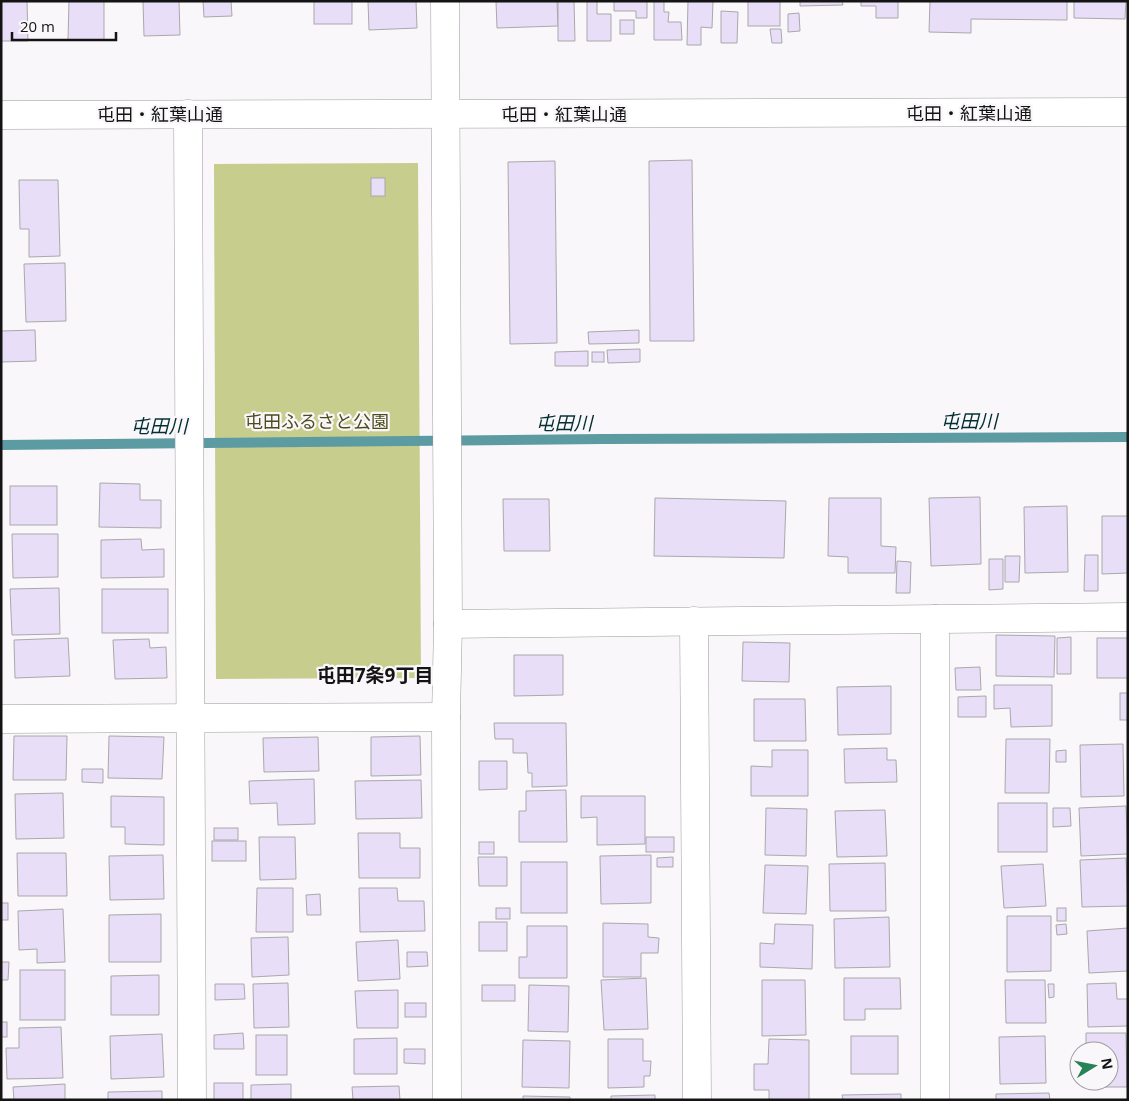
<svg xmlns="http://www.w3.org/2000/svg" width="1129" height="1101" viewBox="0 0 1129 1101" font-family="'Open Sans','Noto Sans JP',sans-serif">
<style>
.green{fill:#c7cd8d}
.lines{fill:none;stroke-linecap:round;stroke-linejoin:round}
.stream{stroke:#5d9ba2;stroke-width:10}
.building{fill:#e9def7;stroke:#a9a8ab}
.minor-casing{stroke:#9d9b9d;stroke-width:29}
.tertiary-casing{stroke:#9d9b9d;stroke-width:29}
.minor{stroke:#fff;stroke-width:28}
.tertiary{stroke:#fff;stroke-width:28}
.labels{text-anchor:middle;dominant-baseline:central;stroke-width:4.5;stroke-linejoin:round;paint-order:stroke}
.street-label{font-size:18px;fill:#151415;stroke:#f9f7fa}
.park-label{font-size:18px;fill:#4a4e1d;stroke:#f9f7fa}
.water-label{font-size:19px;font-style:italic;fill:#022f34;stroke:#f9f7fa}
.neighbourhood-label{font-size:19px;font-weight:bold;fill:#151415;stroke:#f9f7fa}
</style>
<rect width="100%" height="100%" fill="#f9f7fa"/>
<!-- green -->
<polygon class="green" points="418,163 421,678 216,679 214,164"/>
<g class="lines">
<!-- stream -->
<polyline class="stream" points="1,445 603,439 1128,437"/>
</g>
<!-- building -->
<g class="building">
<polygon points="1,1 27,1 28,41 1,41"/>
<polygon points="69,1 104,1 104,40 68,40"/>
<polygon points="143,1 179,1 180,35 144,36"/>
<polygon points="203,1 231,1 232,16 204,17"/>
<rect x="314" y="1" width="38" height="23"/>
<polygon points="368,1 416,1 417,28 369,30"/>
<polygon points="496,1 557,1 558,26 497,28"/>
<polygon points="558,1 574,1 575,41 558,41"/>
<polygon points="587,1 597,1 597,14 611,14 611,41 587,41"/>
<polygon points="614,1 647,1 647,18 636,18 636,11 614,11"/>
<polygon points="654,1 664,1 664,12 669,12 668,22 681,22 682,40 654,40"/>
<polygon points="688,1 713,1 712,28 701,27 701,45 687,45"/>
<rect x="748" y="1" width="32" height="25"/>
<polygon points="800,1 842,1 843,5 800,6"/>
<polygon points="861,1 898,1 898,18 876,18 876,6 861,6"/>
<polygon points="930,1 1067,1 1067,20 971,19 971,33 929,32"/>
<polygon points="1074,1 1126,1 1125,19 1074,18"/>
<polygon points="721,11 738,12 737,43 721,43"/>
<polygon points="799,13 800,31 788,32 788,14"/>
<rect x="620" y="20" width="14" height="14"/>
<polygon points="770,29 781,29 782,43 772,43"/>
<polygon points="692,160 694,341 650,341 649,161"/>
<polygon points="555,161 557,343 510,344 508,162"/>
<rect x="371" y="178" width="14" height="18"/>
<polygon points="19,180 58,180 60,256 29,257 29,229 20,229"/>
<polygon points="65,263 66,321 26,322 24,264"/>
<polygon points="35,330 36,361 1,362 1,331"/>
<polygon points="639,330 639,343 589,344 588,332"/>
<polygon points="640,349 640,362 608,363 607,350"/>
<polygon points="588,351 588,366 555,366 555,352"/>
<rect x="592" y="352" width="12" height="10"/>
<polygon points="100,483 140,484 140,500 161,500 161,528 99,527"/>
<rect x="10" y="486" width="47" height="39"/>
<polygon points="980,497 981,564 931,566 929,498"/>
<polygon points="655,498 786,501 784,558 654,556"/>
<polygon points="829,498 881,498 881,546 896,547 895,573 848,573 848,557 828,556"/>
<polygon points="503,499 549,499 550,551 504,551"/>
<polygon points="1067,506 1068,572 1025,573 1024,507"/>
<polygon points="1102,516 1128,516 1128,573 1102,574"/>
<polygon points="12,534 58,534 58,577 13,578"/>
<polygon points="141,539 142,550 164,549 164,577 101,578 101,540"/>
<polygon points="1085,555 1098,555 1098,591 1084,591"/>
<polygon points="1005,556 1020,556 1019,582 1005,582"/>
<polygon points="989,559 1003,559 1003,589 989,590"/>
<polygon points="897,561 911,562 910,593 896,593"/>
<polygon points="59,588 60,634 12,635 10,589"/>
<rect x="102" y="589" width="66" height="44"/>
<polygon points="996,635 1055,636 1054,677 996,676"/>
<polygon points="1071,637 1071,674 1057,674 1057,638"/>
<polygon points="68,638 70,676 15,678 14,640"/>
<rect x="1097" y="638" width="31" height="40"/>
<polygon points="149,639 150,648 166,647 167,678 115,679 113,640"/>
<polygon points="743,642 790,643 789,682 742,681"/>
<polygon points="514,655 563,655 563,695 514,696"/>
<polygon points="980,667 981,690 956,690 955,668"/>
<polygon points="994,685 1052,685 1052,726 1011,727 1010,708 994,709"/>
<polygon points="891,686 891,734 838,735 837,687"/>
<rect x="1120" y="693" width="8" height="27"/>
<polygon points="986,696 986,717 958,717 958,697"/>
<polygon points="754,699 805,699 806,741 754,741"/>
<polygon points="494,723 566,723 567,786 532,787 532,773 528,773 527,753 513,753 513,739 495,739"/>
<polygon points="14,736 67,736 66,780 13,780"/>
<polygon points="109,736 164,737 162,779 108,778"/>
<polygon points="420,736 421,775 371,776 371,737"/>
<polygon points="318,737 319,771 264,772 263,738"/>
<polygon points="1006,739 1050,739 1049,793 1005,793"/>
<polygon points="1123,744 1124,796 1081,797 1080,745"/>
<polygon points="887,748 887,760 896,760 897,782 845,783 844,749"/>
<polygon points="772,750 808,750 808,796 751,796 751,766 772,767"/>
<polygon points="1066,750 1066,762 1056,762 1056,751"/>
<polygon points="479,761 507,761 507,789 479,790"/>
<polygon points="82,769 103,769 103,783 82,782"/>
<polygon points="314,779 315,824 278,825 277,803 250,804 249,781"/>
<polygon points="421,780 422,818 356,819 355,781"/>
<polygon points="566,790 567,842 519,842 519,811 526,811 526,791"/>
<polygon points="63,793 64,838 16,839 15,794"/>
<polygon points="111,796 164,797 164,845 125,844 125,827 111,827"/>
<polygon points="581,796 645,796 645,844 597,845 597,817 581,818"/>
<rect x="998" y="803" width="49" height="49"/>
<polygon points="1126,806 1128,854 1081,856 1079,808"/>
<polygon points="766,808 807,809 806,856 765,855"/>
<polygon points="1053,808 1070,808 1071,826 1053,827"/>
<polygon points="885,810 887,856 837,857 835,811"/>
<rect x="214" y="828" width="24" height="12"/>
<polygon points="358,833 400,833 400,848 420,848 420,878 359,878"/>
<polygon points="259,837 295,837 296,879 260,880"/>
<rect x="646" y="837" width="28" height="15"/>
<rect x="212" y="841" width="34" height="20"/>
<rect x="479" y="842" width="15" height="12"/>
<polygon points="17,853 66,853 67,896 18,896"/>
<polygon points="163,855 164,899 110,900 109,856"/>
<polygon points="651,855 651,903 601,904 600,856"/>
<polygon points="478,857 507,857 507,886 479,886"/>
<polygon points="673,857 673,867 657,867 657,858"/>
<polygon points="1126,858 1128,906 1082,907 1080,860"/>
<rect x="521" y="862" width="46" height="51"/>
<polygon points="885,863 886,911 830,911 829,864"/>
<polygon points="1043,864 1046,906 1004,908 1001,866"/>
<polygon points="765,865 808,866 806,914 763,913"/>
<polygon points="257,888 293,888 293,932 256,932"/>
<polygon points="359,888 397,888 398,901 424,901 425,931 360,932"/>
<polygon points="320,894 321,915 307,915 306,895"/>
<rect x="1" y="903" width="7" height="17"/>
<rect x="496" y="908" width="14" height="11"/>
<rect x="1057" y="908" width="9" height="13"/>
<polygon points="63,909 65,962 37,963 37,949 19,950 18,911"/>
<polygon points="161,914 161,962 109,962 109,915"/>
<polygon points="1007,916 1051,916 1051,971 1007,972"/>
<polygon points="889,917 890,967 835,968 834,919"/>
<rect x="479" y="922" width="28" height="29"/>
<polygon points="603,923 648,924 648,937 659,938 658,953 641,953 641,977 603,977"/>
<polygon points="775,924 813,925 812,969 760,967 760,943 774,944"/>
<polygon points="1066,924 1067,934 1057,935 1056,925"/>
<polygon points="527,926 567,926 567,978 519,978 519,957 527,957"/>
<polygon points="1128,928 1128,971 1089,973 1087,931"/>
<polygon points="288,937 289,975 252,977 251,938"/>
<polygon points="398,940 400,979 358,981 356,942"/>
<polygon points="407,952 427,952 428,966 407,967"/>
<polygon points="1,962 9,962 8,980 1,980"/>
<rect x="20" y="970" width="45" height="50"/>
<polygon points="159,975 159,1015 111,1015 111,976"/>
<polygon points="646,978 648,1029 604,1030 601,980"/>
<polygon points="844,978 900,978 901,1009 865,1009 865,1020 844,1020"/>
<polygon points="762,980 805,980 806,1035 762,1036"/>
<polygon points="1005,980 1045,980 1046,1023 1006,1023"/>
<polygon points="288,983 289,1027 254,1028 253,984"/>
<polygon points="1116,983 1117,999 1128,999 1128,1026 1088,1027 1087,984"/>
<polygon points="215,984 244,984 245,999 215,1000"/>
<polygon points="1048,984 1054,984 1054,997 1049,998"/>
<rect x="482" y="985" width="33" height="16"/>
<polygon points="529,985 569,986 568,1032 528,1031"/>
<polygon points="398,990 398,1028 357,1028 355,991"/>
<rect x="405" y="1003" width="21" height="14"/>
<rect x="1" y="1022" width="6" height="15"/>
<polygon points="61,1027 63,1078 7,1079 6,1048 19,1048 19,1028"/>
<polygon points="243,1033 244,1049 214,1049 214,1035"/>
<polygon points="1086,1033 1126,1033 1127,1087 1086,1087 1086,1081 1109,1081 1109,1051 1086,1051"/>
<polygon points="162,1034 164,1077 111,1079 110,1036"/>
<rect x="256" y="1035" width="31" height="40"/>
<rect x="851" y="1036" width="47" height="38"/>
<polygon points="1045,1036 1046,1083 1000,1084 999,1037"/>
<polygon points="397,1038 397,1074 354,1074 354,1039"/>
<polygon points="608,1039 643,1039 643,1061 651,1061 650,1076 644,1076 644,1087 608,1088"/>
<polygon points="769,1039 809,1040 809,1100 769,1100 769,1090 754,1090 754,1064 768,1064"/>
<polygon points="523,1040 570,1041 569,1088 522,1087"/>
<polygon points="404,1049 425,1049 425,1064 404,1063"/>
<rect x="214" y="1083" width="29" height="17"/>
<polygon points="65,1084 65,1100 14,1100 13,1087"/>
<polygon points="291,1084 291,1100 251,1100 251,1085"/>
<polygon points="399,1086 400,1100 353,1100 352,1087"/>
<polygon points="162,1091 162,1100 108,1100 108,1092"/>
<polygon points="1049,1093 1050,1100 996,1100 996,1094"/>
<polygon points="901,1094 901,1100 843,1100 842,1095"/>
<polygon points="655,1095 655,1100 611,1100 611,1096"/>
<polygon points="523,1096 570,1097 570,1100 523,1100"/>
</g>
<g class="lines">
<!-- minor casing -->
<g class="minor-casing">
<g id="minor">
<polyline points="445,1 448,624 446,717 447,1100"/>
<polyline points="188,114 192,1100"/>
<polyline points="935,619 935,1100"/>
<polyline points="694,621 697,1100"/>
<polyline points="448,624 1128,617"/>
<polyline points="1,719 446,717"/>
</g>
</g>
<!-- tertiary casing -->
<g class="tertiary-casing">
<polyline id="tertiary" points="1,115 1128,112"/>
</g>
<!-- minor -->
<use href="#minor" class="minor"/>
<!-- tertiary -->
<use href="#tertiary" class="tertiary"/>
</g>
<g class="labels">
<!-- street labels -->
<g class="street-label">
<text x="969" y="113">屯田・紅葉山通</text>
<text x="160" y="114">屯田・紅葉山通</text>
<text x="564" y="114">屯田・紅葉山通</text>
</g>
<!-- park labels -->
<g class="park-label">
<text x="317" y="421">屯田ふるさと公園</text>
</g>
<!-- water labels -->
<g class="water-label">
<text x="969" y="421">屯田川</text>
<text x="564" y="423">屯田川</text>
<text x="159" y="426">屯田川</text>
</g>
<!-- neighbourhood labels -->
<g class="neighbourhood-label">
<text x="375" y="675">屯田7条9丁目</text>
</g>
</g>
<!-- border -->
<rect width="1129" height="1101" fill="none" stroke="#151415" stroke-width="5"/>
<!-- north arrow -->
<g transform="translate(1094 1066) rotate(80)"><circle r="24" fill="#f9f7fa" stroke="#9e9c9e"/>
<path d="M0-4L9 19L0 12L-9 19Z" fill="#278258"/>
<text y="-8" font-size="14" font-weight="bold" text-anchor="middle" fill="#151415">N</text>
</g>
<!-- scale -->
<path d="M12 32v8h104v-8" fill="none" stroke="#151415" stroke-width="2.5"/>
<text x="20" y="32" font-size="15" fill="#151415" stroke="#f9f7fa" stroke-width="4" paint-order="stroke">20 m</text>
</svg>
